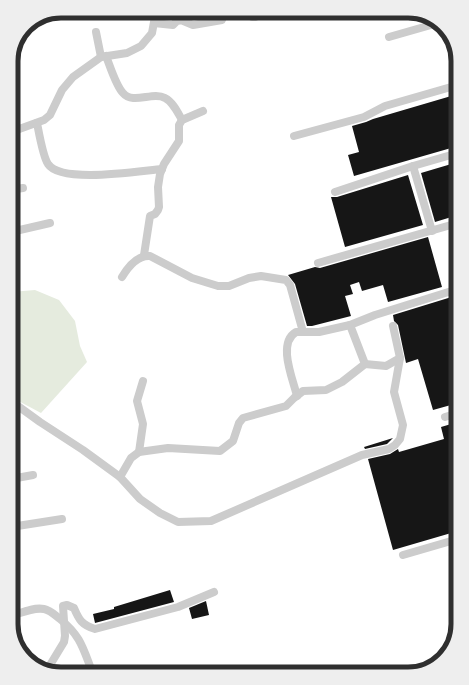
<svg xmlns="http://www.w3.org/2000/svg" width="469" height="685" viewBox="0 0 469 685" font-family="'Public Sans',sans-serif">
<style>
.green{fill:#e5ebde}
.building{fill:#161616}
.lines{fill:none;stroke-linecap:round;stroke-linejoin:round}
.minor{stroke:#ccc;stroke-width:8}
.rim{fill:none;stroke:#2f2f2f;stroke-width:5}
</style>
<rect width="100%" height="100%" fill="#fff"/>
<!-- green -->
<polygon class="green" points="35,290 59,300 75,321 80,346 87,362 41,413 11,397 11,292"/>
<!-- building -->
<g class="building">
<polygon points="458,94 458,146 354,176 348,155 359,152 352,126 366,122 373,119"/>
<polygon points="458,162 458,215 435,222 421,173"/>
<polygon points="408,175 423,225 345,247 331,197 337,197"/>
<polygon points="458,229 458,249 457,250 451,231"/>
<polygon points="428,237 442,287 388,302 383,285 362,291 359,282 350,285 353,294 345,296 351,316 312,326 307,326 295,284 288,275 315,267 320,268"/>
<polygon points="458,295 458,403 433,410 418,359 406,363 398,325 394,321 393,315"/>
<polygon points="458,422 458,531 393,550 368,459 390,454 398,449 399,452 444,439 441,427"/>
<polygon points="393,438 387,444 365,449 364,447"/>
<polygon points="170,590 174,602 95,623 93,614 114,609 114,607"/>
<polygon points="206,601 209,615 192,619 189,608"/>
</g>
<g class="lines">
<!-- minor -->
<g class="minor">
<polyline points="245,11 248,11 252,17 255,17 269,11"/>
<polyline points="154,23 173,25 177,21 181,20 193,25 222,20 224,11"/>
<polyline points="96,32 101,57"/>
<polyline points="389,37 438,23"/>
<path d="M 106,56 C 110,66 116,86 123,93 C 133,105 153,91 165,98 C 173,102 178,113 182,120"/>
<path d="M 37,123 C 39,133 43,157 48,164 C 61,184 139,171 162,169"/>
<polyline points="11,132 44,120 50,115 62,90 73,77 101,57 127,53 141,46 152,33 156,11"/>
<polyline points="294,136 364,117 385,106 458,85"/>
<polyline points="11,187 16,189 23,188"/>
<polyline points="335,192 413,166"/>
<polyline points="432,231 413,166 458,153"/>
<polyline points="11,232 50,223"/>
<polyline points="144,255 150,216 155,214 158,210 159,207 158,187 160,174 164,164 179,141 179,125 182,120 203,111"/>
<polyline points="318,263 458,223"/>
<path d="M 122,277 C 128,267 137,255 150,256 L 192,278 L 218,286 L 229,286 L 249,278 L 261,276 L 286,280 L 290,285 L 303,332"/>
<polyline points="365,364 350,325 375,315 458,289"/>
<path d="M 297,396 C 293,379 277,343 296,332 L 319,332 L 350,325"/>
<polyline points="11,401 40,422 83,450 120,477 140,499 160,513 178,522 211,521 362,455 389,449 395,445 400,439 403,425 394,392 400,358 393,326"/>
<polyline points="445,417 458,413"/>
<polyline points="139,452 143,424 137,401 143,381"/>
<polyline points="120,477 131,458 139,452 168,448 220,451 233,441 239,423 243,418 286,406 294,398 303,391 326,390 342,382 365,364 386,366 400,358"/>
<polyline points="11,479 33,475"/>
<polyline points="11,527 62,519"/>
<polyline points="403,555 458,539"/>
<path d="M 11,616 C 21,613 33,607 44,609 C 50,610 55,615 60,619 C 82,637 83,649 93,674"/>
<path d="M 47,670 L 64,642 L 65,636 L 63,606 L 67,605 L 74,608 C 79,620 82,625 95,629 L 178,607 L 214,592"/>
</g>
</g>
<!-- crop -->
<path d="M0 0H469V685H0ZM61 18H408A43 43 0 0 1 451 61V624A43 43 0 0 1 408 667H61A43 43 0 0 1 18 624V61A43 43 0 0 1 61 18Z" fill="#eee" fill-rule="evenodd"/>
<path class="rim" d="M61 18H408A43 43 0 0 1 451 61V624A43 43 0 0 1 408 667H61A43 43 0 0 1 18 624V61A43 43 0 0 1 61 18Z"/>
</svg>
